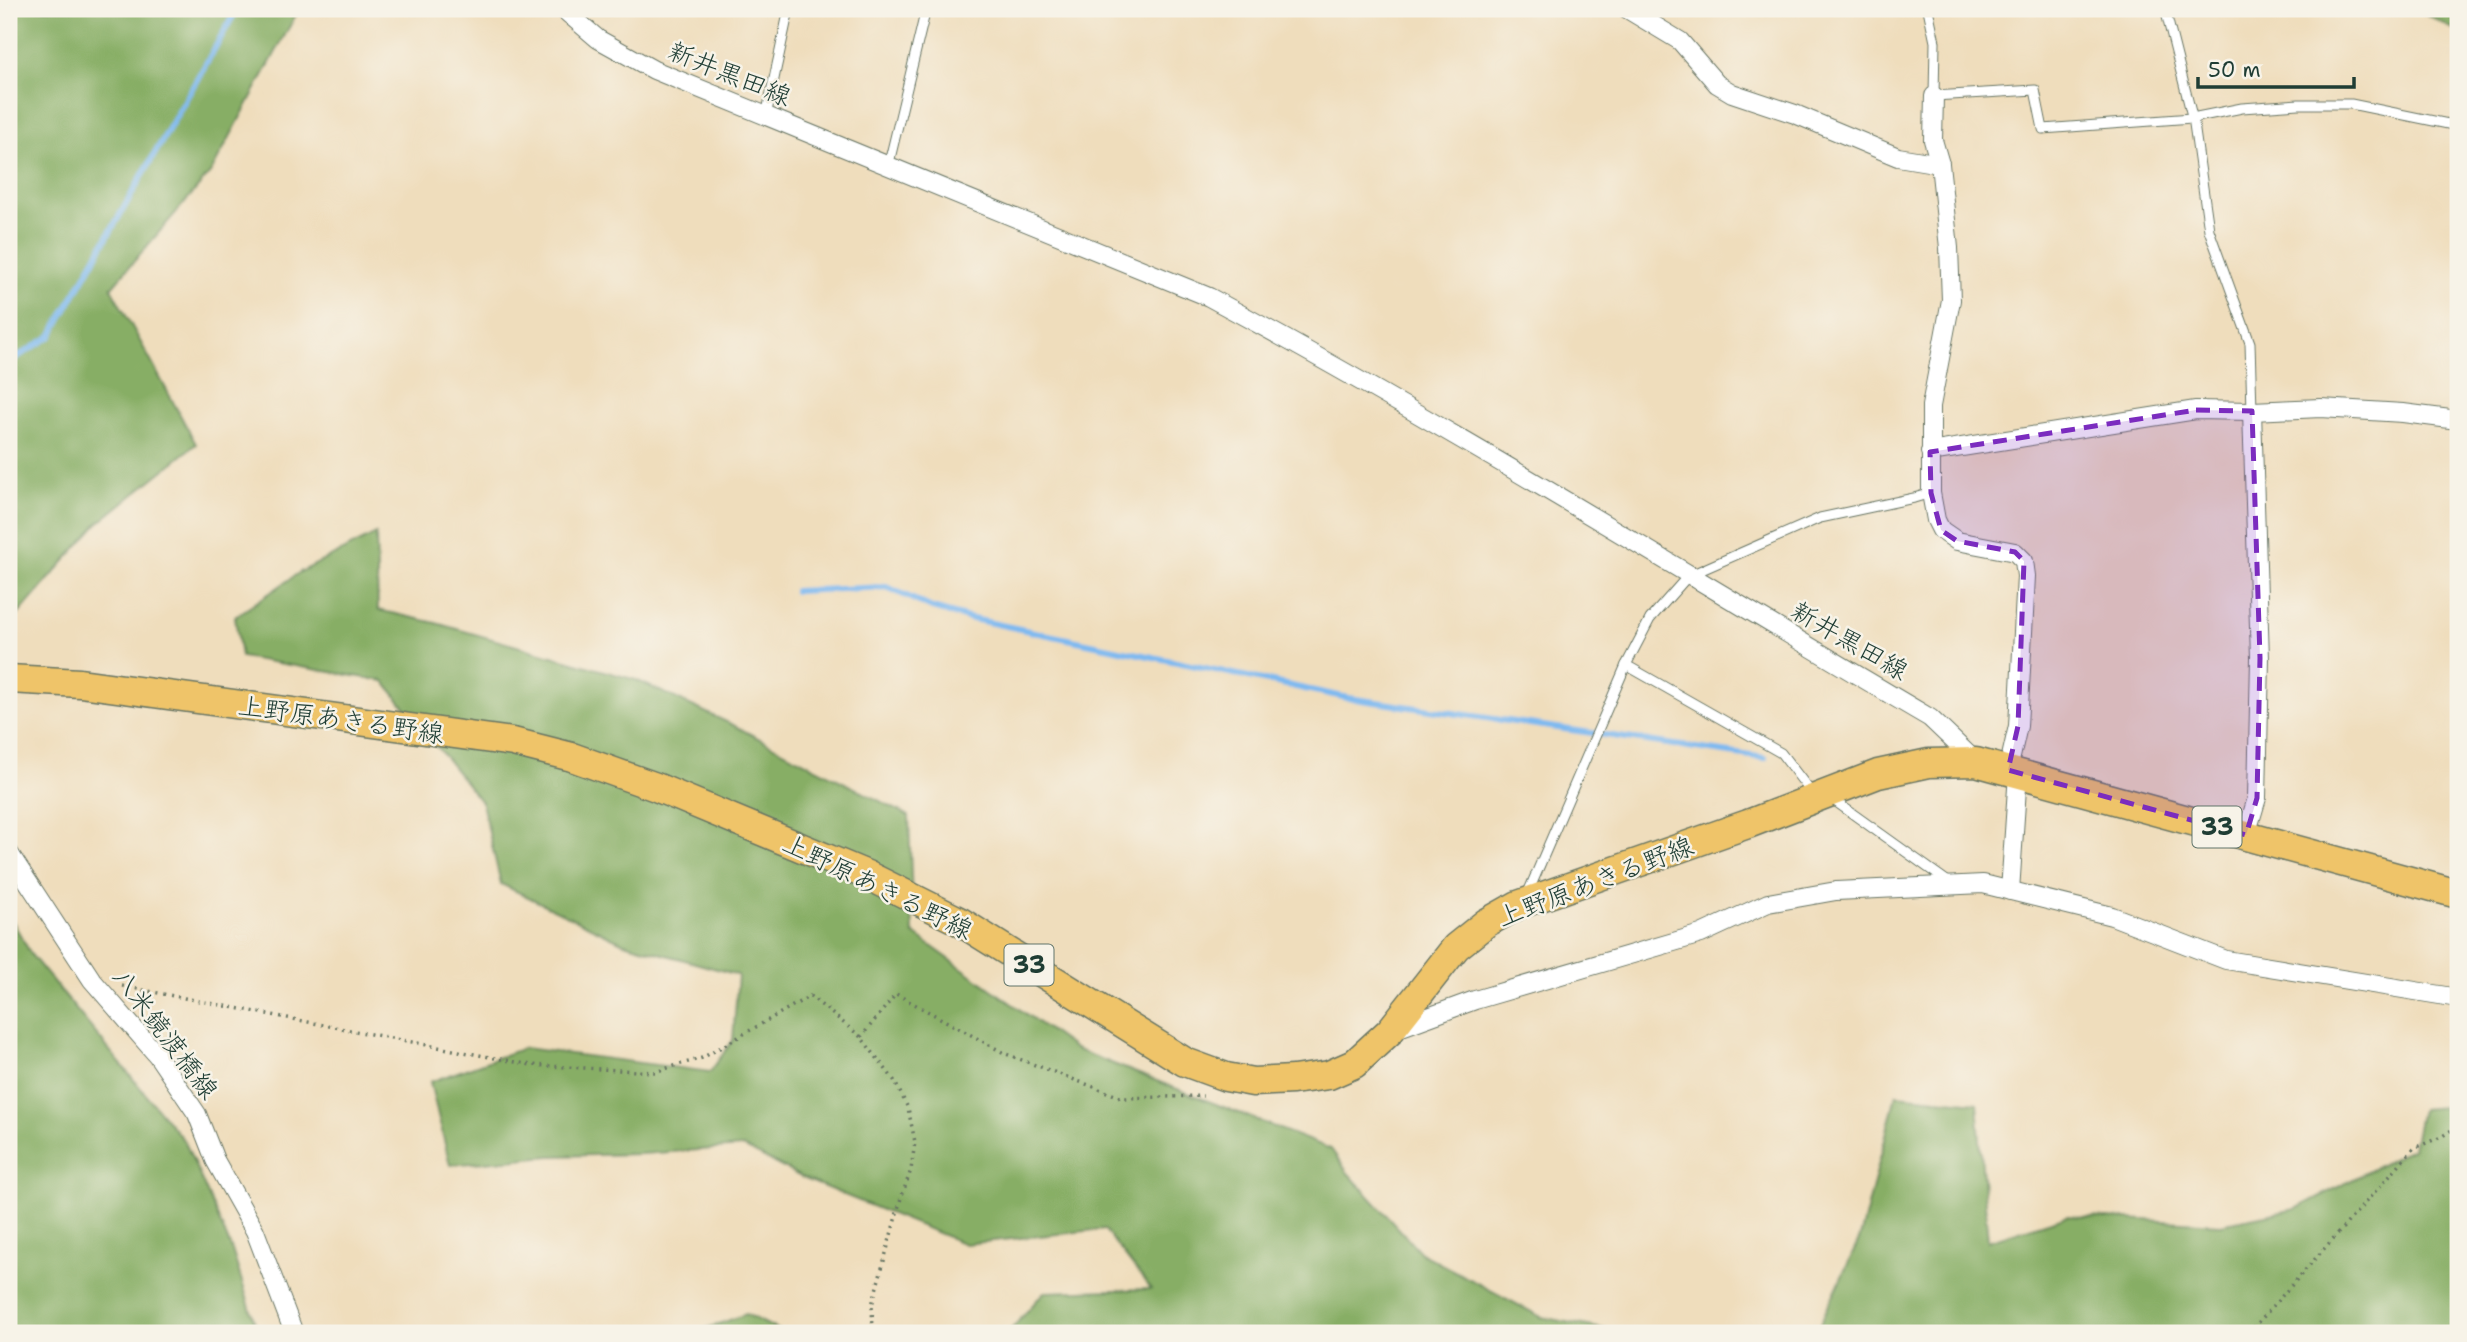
<svg xmlns="http://www.w3.org/2000/svg" width="2467" height="1342" viewBox="0 0 2467 1342" font-family="'Shantell Sans','Klee One',sans-serif">
<style>
.forest{fill:#87ae65;stroke:#53764c;stroke-width:2}
.lines{fill:none;stroke-linecap:round;stroke-linejoin:round}
.stream{stroke:#7eb9f0;stroke-width:6}
.service-casing{stroke:#687564;stroke-width:11}
.minor-casing{stroke:#687564;stroke-width:20}
.primary-casing{stroke:#687564;stroke-width:31}
.path{stroke:#687564;stroke-width:3.5;stroke-dasharray:2 5;stroke-linecap:butt}
.service{stroke:#fff;stroke-width:9}
.minor{stroke:#fff;stroke-width:18}
.primary{stroke:#efc469;stroke-width:28}
.marked{fill:#7b2cbf;fill-opacity:0.2;stroke:#7b2cbf;stroke-width:5;stroke-dasharray:14 9;stroke-linejoin:round}
.labels{text-anchor:middle;dominant-baseline:central;stroke-width:5;stroke-linejoin:round;paint-order:stroke}
.shield{fill:#f7f3e8;stroke:#60746a;stroke-width:2}
.shield-label{font-size:24px;font-weight:bold;fill:#1f3d34}
.street-label{font-size:26px;fill:#1f3d34;stroke:#f7f3e8}
</style>
<rect width="100%" height="100%" fill="#f7f3e8"/>
<filter id="ink" filterUnits="userSpaceOnUse"><feTurbulence type="fractalNoise" baseFrequency=".0143" numOctaves="2"/><feDisplacementMap in="SourceGraphic" scale="14" xChannelSelector="R" yChannelSelector="G"/><feConvolveMatrix kernelMatrix="1 2 1 2 8 2 1 2 1" color-interpolation-filters="sRGB"/></filter>
<filter id="wash" filterUnits="userSpaceOnUse"><feTurbulence type="fractalNoise" baseFrequency=".00686" numOctaves="4" result="noise"/><feDisplacementMap in="SourceGraphic" scale="28" xChannelSelector="R" yChannelSelector="G"/><feGaussianBlur stdDeviation="1.57" result="paint"/><feColorMatrix in="noise" values="0 0 0 0 0 0 0 0 0 0 0 0 0 0 0 0 0 1.4 0 .05"/><feComposite in="paint" operator="in"/></filter>
<g filter="url(#wash)">
<rect width="100%" height="100%" fill="#efddbc"/>
<!-- forest -->
<g class="forest">
<polygon points="9,9 299,9 211,172 111,288 196,444 97,524 9,625"/>
<polygon points="2418,9 2458,9 2458,32"/>
<polygon points="376,534 378,610 436,623 636,680 733,725 909,816 913,933 1075,1049 1331,1149 1348,1173 1422,1254 1541,1317 1624,1333 1008,1333 1044,1292 1151,1289 1104,1229 965,1244 805,1179 743,1147 641,1154 550,1156 450,1165 430,1082 524,1048 710,1072 733,1040 738,975 624,943 501,884 482,803 384,681 241,657 235,617 300,572"/>
<polygon points="9,915 32,956 185,1142 232,1250 258,1333 9,1333"/>
<polygon points="1896,1095 1977,1103 1988,1241 2067,1216 2221,1224 2296,1209 2413,1148 2421,1109 2458,1106 2458,1333 1807,1333 1818,1328 1860,1238"/>
<polygon points="746,1314 784,1333 694,1333"/>
</g>
<g class="lines">
<!-- stream -->
<g class="stream">
<polyline points="9,362 51,336 237,9"/>
<polyline points="795,591 887,587 932,608 968,618 1348,698 1765,758"/>
</g>
</g>
</g>
<g filter="url(#ink)">
<g class="lines">
<!-- service casing -->
<g class="service-casing">
<g id="service">
<polyline points="1928,9 1935,42 1934,96 2035,90 2043,129 2192,118 2242,108 2299,104 2351,104 2458,126"/>
<polyline points="2165,9 2194,124 2209,230 2250,343 2252,411"/>
<polyline points="766,116 789,9"/>
<polyline points="888,167 926,9"/>
<polyline points="1626,665 1781,753 1814,796"/>
<polyline points="1832,799 1951,884"/>
<polyline points="1527,895 1626,665 1650,619 1688,576 1820,518 1914,498 1931,493"/>
</g>
</g>
<!-- minor casing -->
<g class="minor-casing">
<g id="minor">
<path d="M 563,9 L 598,39 L 654,70 L 1209,297 C 1454,429 1690,577 1930,718 L 1976,762"/>
<polyline points="1627,9 1680,41 1717,84 1732,93 1795,114 1898,157 1940,164"/>
<polyline points="1934,96 1933,140 1940,164 1949,248 1951,300 1931,406 1931,493 1936,520 1941,530 1957,541 2015,552 2024,561 2026,576 2018,726 2008,770"/>
<polyline points="1930,452 2196,410 2252,411 2321,408 2403,413 2458,420"/>
<polyline points="2246,835 2257,798 2260,658 2252,411"/>
<polyline points="9,853 92,980 157,1055 197,1114 215,1160 255,1231 294,1333"/>
<polyline points="2010,891 2018,773"/>
<polyline points="1393,1030 1475,1000 1701,934 1768,903 1836,891 1983,884 2112,916 2226,960 2458,998"/>
</g>
</g>
<!-- primary casing -->
<g class="primary-casing">
<polyline id="primary" points="9,679 80,683 513,742 572,757 656,787 867,875 959,921 1185,1062 1226,1077 1253,1082 1293,1080 1329,1075 1354,1064 1390,1031 1456,947 1486,923 1518,905 1748,824 1878,774 1929,763 1976,762 2458,894"/>
</g>
<!-- path -->
<g class="path">
<polyline points="122,986 531,1065 654,1072 702,1058 810,996 861,1037 894,1080 908,1108 915,1142 911,1170 901,1198 872,1305 873,1333"/>
<polyline points="861,1037 896,994 1006,1054 1123,1098 1203,1096"/>
<polyline points="2249,1333 2414,1148 2441,1137 2458,1126"/>
</g>
<!-- service -->
<use href="#service" class="service"/>
<!-- minor -->
<use href="#minor" class="minor"/>
<!-- primary -->
<use href="#primary" class="primary"/>
</g>
</g>
<!-- marked area -->
<path class="marked" d="M 2196,410 L 2252,411 L 2260,658 L 2257,798 L 2246,835 L 2008,770 L 2018,726 L 2024,561 L 2015,552 L 1957,541 L 1941,530 L 1931,493 L 1930,452 Z"/>
<g class="labels">
<!-- shield labels -->
<g class="shield">
<rect x="2192.5" y="806.5" width="49" height="41" rx="5"/>
<rect x="1004.5" y="944.5" width="49" height="41" rx="5"/>
</g>
<g class="shield-label">
<text x="2217" y="827">33</text>
<text x="1029" y="965">33</text>
</g>
<!-- street labels -->
<g class="street-label">
<text transform="translate(730 73) rotate(22)">新井黒田線</text>
<text transform="translate(1850 640) rotate(30)">新井黒田線</text>
<text transform="translate(341 719) rotate(8)">上野原あきる野線</text>
<text transform="translate(1595 881) rotate(-21)">上野原あきる野線</text>
<text transform="translate(878 886) rotate(26)">上野原あきる野線</text>
<text transform="translate(166 1033) rotate(53)">八米鏡渡橋線</text>
</g>
</g>
<!-- margin -->
<rect width="2467" height="1342" fill="none" stroke="#f7f3e8" stroke-width="35"/>
<!-- scale -->
<path d="M2198 77v10h156v-10" fill="none" stroke="#1f3d34" stroke-width="3.5"/>
<text x="2208" y="77" font-size="21" fill="#1f3d34" stroke="#f7f3e8" stroke-width="5" paint-order="stroke">50 m</text>
</svg>
